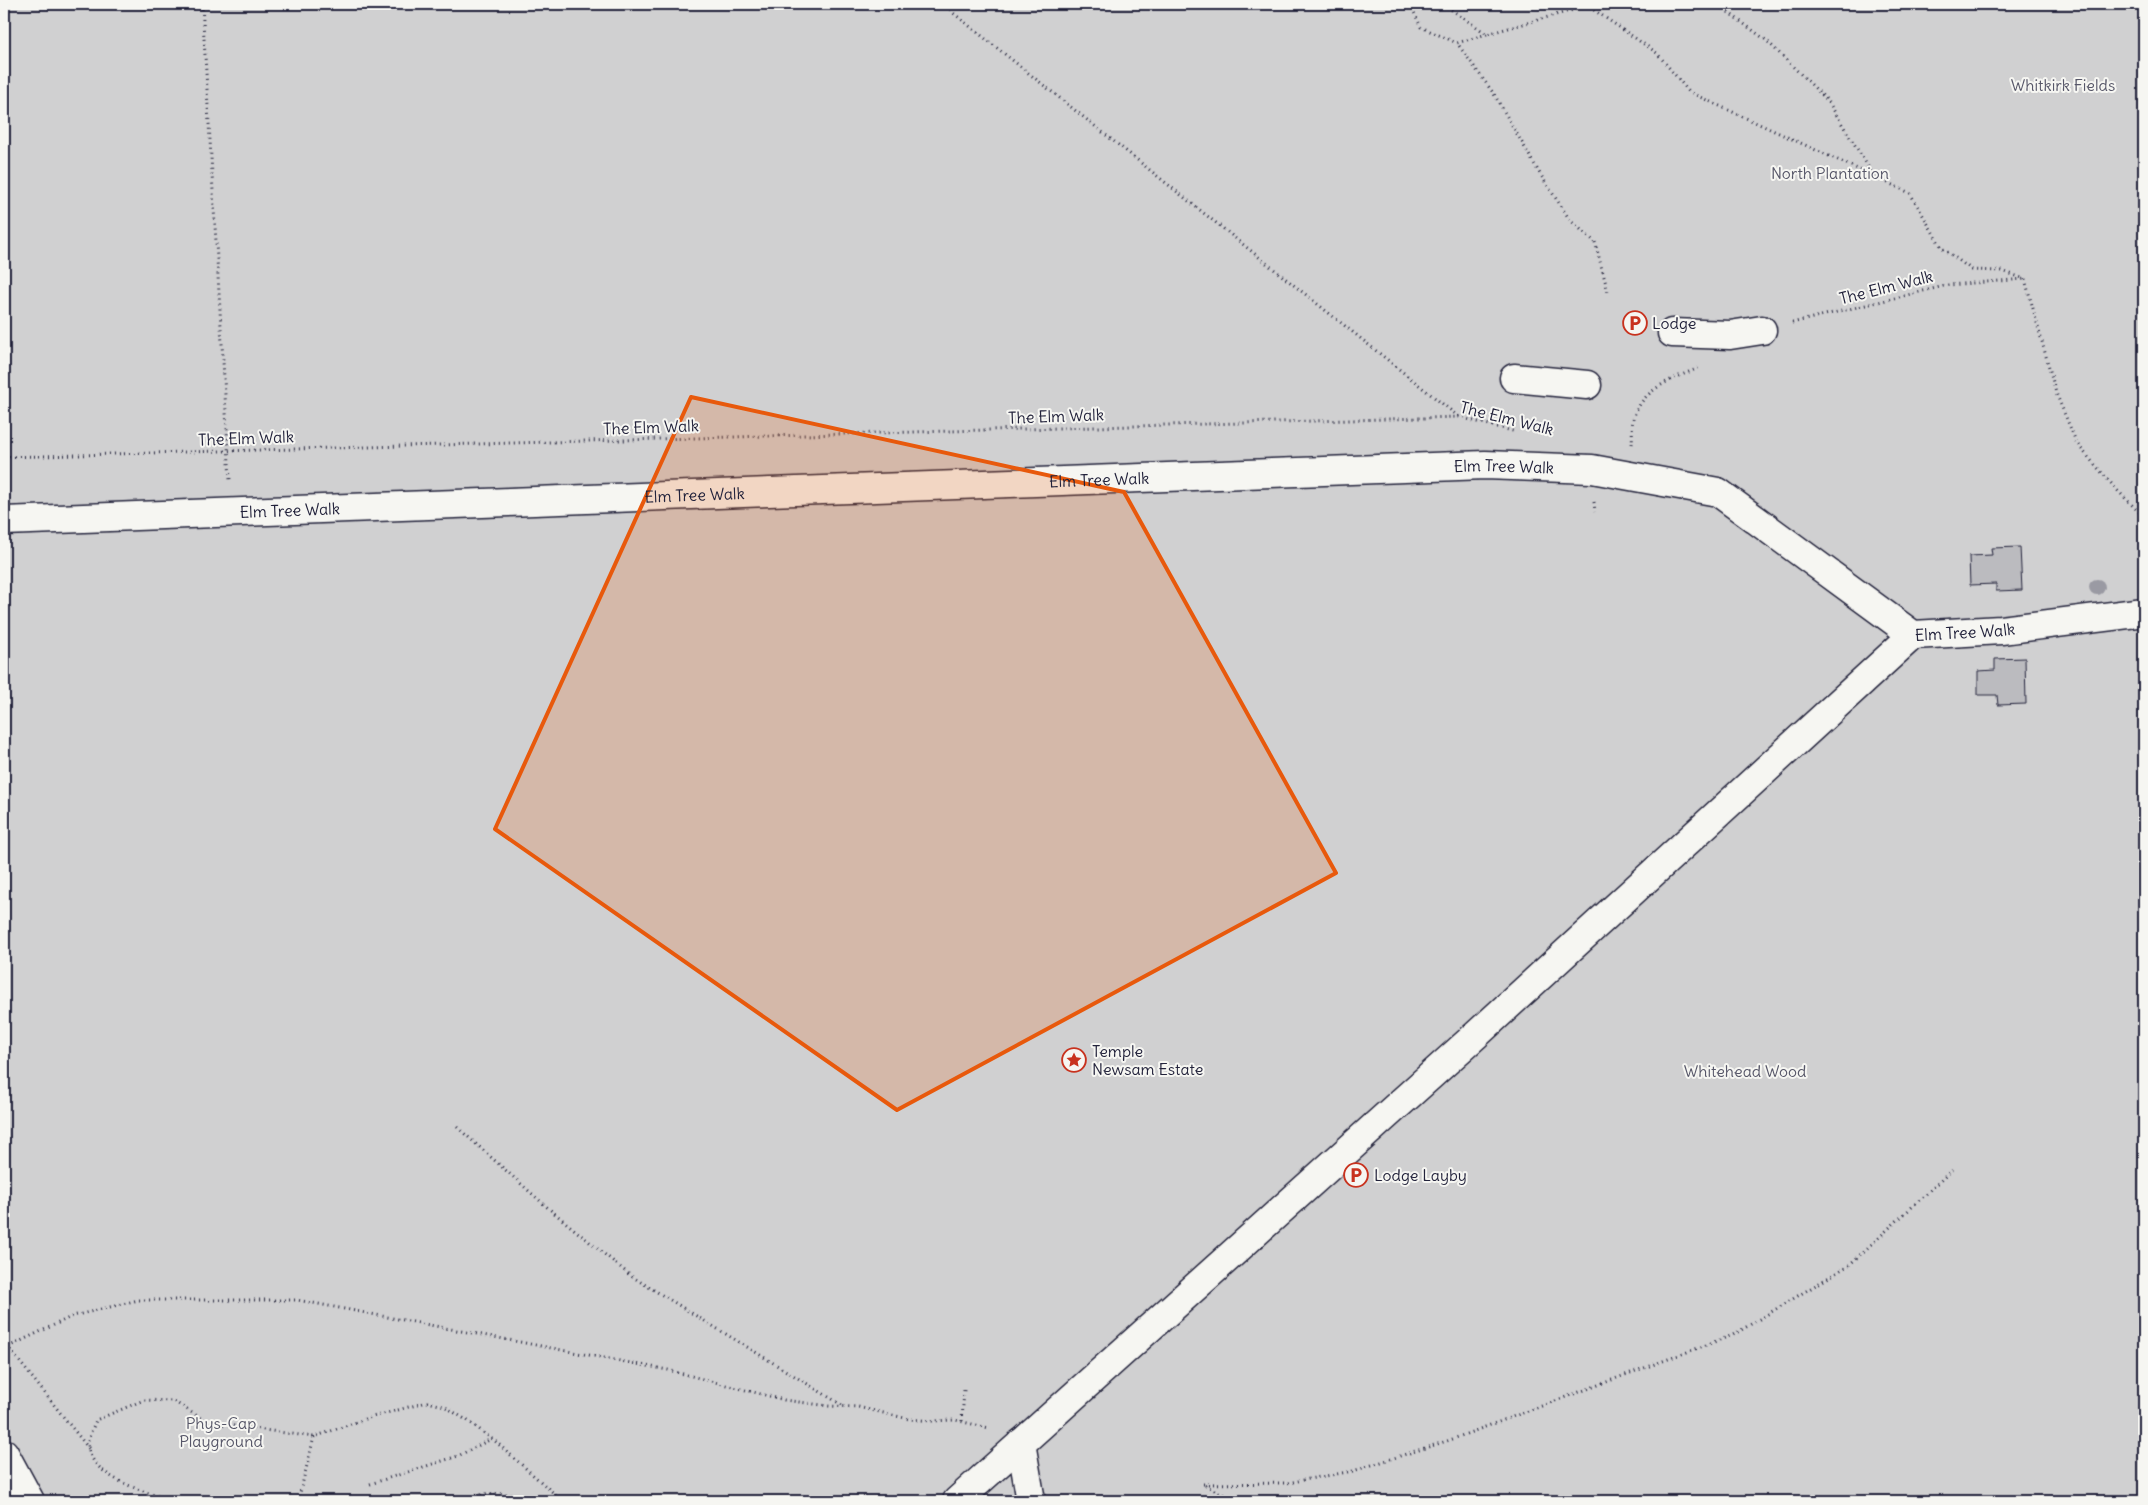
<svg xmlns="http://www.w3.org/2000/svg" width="2148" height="1505" viewBox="0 0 2148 1505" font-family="Delius,sans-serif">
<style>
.green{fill:#d0d0d1;stroke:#797986}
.building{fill:#bbbbbf;stroke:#22223b}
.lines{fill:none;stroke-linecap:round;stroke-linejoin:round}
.minor-casing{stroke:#22223b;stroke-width:31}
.path{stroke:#22223b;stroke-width:3;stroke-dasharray:1 4;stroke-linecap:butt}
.minor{stroke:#f6f6f2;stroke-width:28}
.tree{fill:#9a9aa3}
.marked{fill:#e8590c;fill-opacity:0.2;stroke:#e8590c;stroke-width:4;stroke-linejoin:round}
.labels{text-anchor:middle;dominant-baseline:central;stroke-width:4;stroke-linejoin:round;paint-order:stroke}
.park-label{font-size:16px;fill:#565668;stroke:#f6f6f2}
.street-label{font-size:16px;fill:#22223b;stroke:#f6f6f2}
.poi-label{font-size:16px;fill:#22223b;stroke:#f6f6f2;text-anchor:start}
</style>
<rect width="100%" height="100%" fill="#eeeeeb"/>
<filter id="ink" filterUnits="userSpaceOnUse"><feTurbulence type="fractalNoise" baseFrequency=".02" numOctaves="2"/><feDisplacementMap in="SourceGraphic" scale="10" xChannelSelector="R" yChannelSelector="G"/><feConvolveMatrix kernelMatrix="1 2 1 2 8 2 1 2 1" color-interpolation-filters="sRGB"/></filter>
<g filter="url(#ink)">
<!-- green -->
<rect class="green" x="4" y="4" width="2140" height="1497"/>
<!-- building -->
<g class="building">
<polygon points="2020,547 2022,590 1996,591 1996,584 1970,585 1969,556 1992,555 1991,548"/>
<polygon points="2025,658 2026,704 1998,705 1997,695 1978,695 1978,671 1995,670 1995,659"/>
</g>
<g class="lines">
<!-- minor casing -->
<g class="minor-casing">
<g id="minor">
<polyline points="1672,333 1730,335 1762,330"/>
<polyline points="1514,378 1587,385"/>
<path id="s1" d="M 4,521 L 1485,465 L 1592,469 L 1718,492 L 1913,635 L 2001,630 L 2144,612"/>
<polyline points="1021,1443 1031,1501"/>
<polyline points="4,1453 30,1501"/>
<polyline points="957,1501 1476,1035 1913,635"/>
</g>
</g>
<!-- path -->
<g class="path">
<polyline points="202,4 230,480"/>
<polyline points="942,4 1459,417"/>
<polyline points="1410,4 1421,27 1457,43"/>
<polyline points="1443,4 1487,34 1588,6 1657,53 1689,92 1910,193 1942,248 1972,270 2002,271 2022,278"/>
<polyline points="1724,4 1725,10 1766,40 1828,101 1875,178"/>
<polyline points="1487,34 1457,43 1494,94 1540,174 1570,220 1595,242 1608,292"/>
<polyline points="2025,279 2056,393 2077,444 2116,489 2144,517"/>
<polyline points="1792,323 1948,285 2025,279"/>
<path d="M 1632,444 C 1633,435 1631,424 1634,416 C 1644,388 1674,378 1699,368"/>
<polyline points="4,457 1459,417 1516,432"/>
<polyline points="1594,502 1595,512"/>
<polyline points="457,1127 547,1207 631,1276 842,1405"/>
<polyline points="4,1342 89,1449"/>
<polyline points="8,1347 73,1316 138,1300 297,1300 668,1370 784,1400 829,1406 858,1407 909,1419 932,1421 955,1420 989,1428"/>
<polyline points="962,1421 964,1390"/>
<polyline points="370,1484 458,1456 491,1439"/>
<polyline points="1203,1484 1287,1483 1353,1471 1450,1440 1733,1335 1849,1265 1952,1170"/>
<polyline points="1205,1485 1236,1501"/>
<path d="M 172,1501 C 146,1491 87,1478 88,1442 C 89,1435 94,1426 96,1420 L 144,1400 L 173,1401 L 207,1422 L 314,1437 L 365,1419 L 427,1402 L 444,1406 L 468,1421 L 496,1442 L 558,1497 L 558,1501"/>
<polyline points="298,1501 314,1437"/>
<path d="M 462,1501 C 484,1489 511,1493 533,1501"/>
</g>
<!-- minor -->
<use href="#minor" class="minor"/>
</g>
<!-- trees -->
<circle class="tree" cx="2097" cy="587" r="8"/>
</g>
<!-- marked area -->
<path class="marked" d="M 691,397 L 1124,492 L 1336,873 L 897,1110 L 495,829 Z"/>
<!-- icons -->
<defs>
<g id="parking-ring" transform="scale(1.25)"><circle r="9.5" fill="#f6f6f2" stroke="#c8321e" stroke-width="1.5"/><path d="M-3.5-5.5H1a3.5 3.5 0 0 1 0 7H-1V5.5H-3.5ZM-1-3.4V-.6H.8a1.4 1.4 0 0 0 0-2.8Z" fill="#c8321e"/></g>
<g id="sight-ring" transform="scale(1.25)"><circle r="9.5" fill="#f6f6f2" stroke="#c8321e" stroke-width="1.5"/><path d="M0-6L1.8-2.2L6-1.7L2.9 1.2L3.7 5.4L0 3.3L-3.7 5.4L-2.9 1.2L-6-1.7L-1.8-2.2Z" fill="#c8321e"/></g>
</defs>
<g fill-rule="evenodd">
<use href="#parking-ring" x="1635" y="323"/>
<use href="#sight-ring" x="1074" y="1060"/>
<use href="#parking-ring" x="1356" y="1175"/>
</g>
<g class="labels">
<!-- park labels -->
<g class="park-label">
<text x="2063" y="85">Whitkirk Fields</text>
<text x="1830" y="173">North Plantation</text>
<text x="1745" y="1071">Whitehead Wood</text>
<text x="221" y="1423">Phys-Cap<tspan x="221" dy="18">Playground</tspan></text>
</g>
<!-- street labels -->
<g class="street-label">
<text transform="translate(1886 287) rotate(-14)">The Elm Walk</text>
<text transform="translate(1056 416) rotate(-2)">The Elm Walk</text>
<text transform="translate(1507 418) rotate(14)">The Elm Walk</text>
<text transform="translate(651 427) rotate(-2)">The Elm Walk</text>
<text transform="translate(246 438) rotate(-2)">The Elm Walk</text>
<text stroke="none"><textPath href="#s1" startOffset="1501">Elm Tree Walk</textPath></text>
<text stroke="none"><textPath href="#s1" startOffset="1096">Elm Tree Walk</textPath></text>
<text stroke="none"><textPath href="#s1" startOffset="691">Elm Tree Walk</textPath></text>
<text stroke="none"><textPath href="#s1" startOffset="286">Elm Tree Walk</textPath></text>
<text stroke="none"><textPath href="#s1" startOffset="2011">Elm Tree Walk</textPath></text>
</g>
<!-- poi labels -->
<g class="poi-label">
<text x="1652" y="323">Lodge</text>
<text x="1092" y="1051">Temple<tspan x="1092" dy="18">Newsam Estate</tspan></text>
<text x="1374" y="1175">Lodge Layby</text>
</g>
</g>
<!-- margin -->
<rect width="2148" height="1505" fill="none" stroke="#f6f6f2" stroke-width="20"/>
<rect x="10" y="10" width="2128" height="1485" fill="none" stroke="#22223b" stroke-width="2" filter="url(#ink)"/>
</svg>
